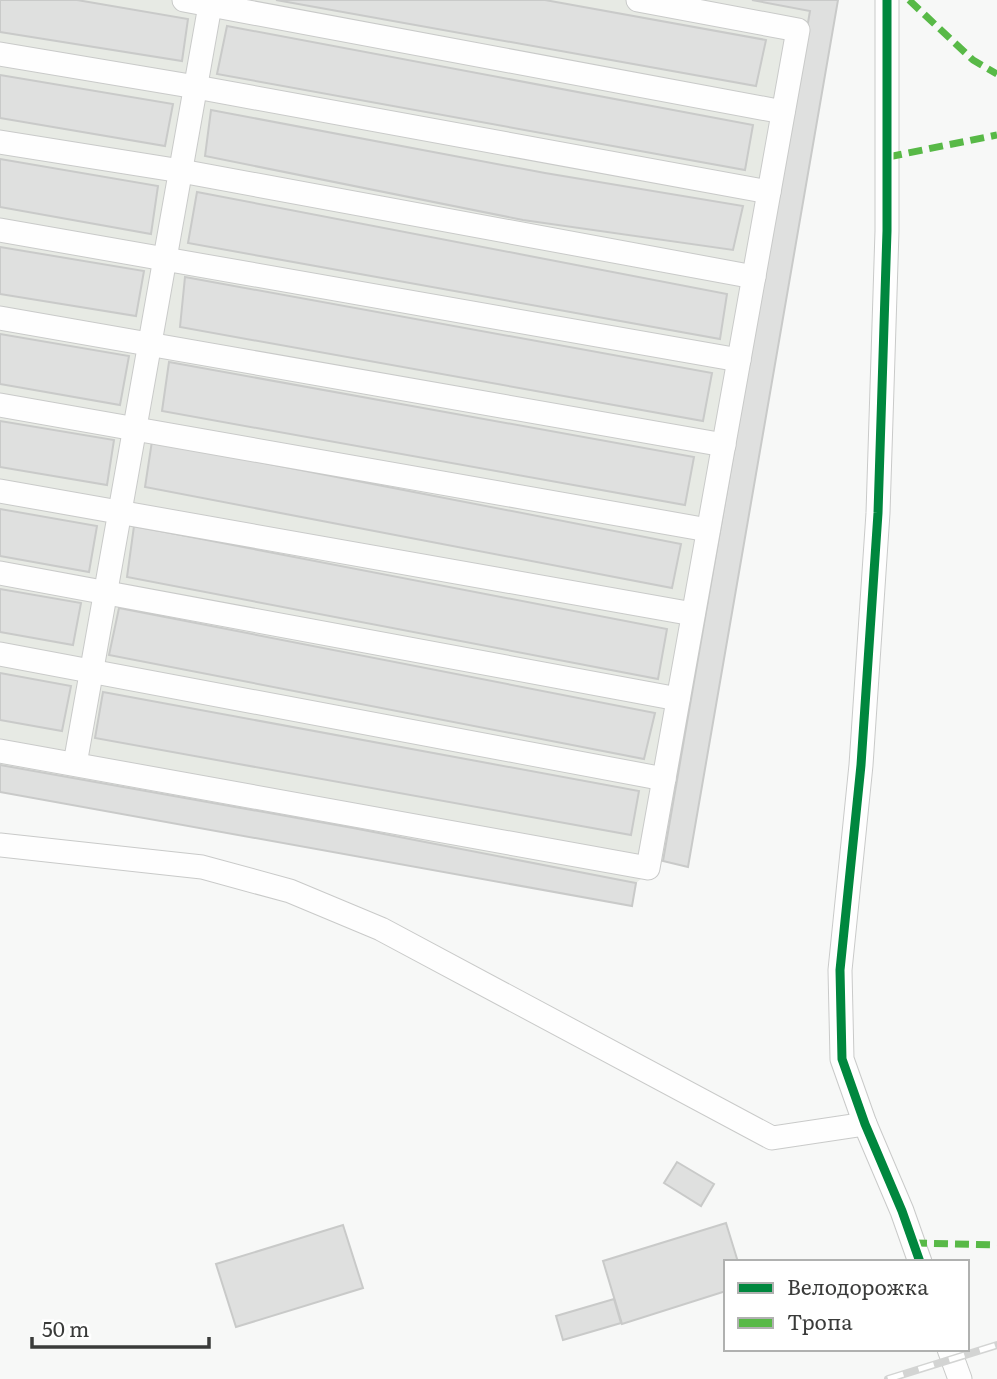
<svg xmlns="http://www.w3.org/2000/svg" width="997" height="1379" viewBox="0 0 997 1379" font-family="Literata,serif">
<style>
.built{fill:#e7eae4}
.building{fill:#dfe0df;stroke:#c9cac9;stroke-width:2}
.lines{fill:none;stroke-linecap:round;stroke-linejoin:round}
.minor-casing{stroke:#c9cac9;stroke-width:25}
.minor{stroke:#fefefe;stroke-width:23}
.rail-casing{stroke:#d3d4d3;stroke-width:8}
.rail{stroke:#fff;stroke-width:5;stroke-dasharray:16;stroke-linecap:butt}
.quiet{stroke:#58b947;stroke-width:7;stroke-dasharray:14 7;stroke-linecap:butt}
.cycleway-casing{stroke:#fff;stroke-width:13}
.cycleway{stroke:#00873e;stroke-width:9}
</style>
<rect width="100%" height="100%" fill="#f7f8f7"/>
<!-- built -->
<polygon class="built" points="0,0 838,0 688,867 663,861 636,883 632,906 0,792"/>
<!-- building -->
<g class="building">
<polygon points="0,0 77,0 188,19 182,61 0,32"/>
<polygon points="276,0 545,0 766,40 756,86"/>
<polygon points="752,0 838,0 688,867 663,861 810,11"/>
<polygon points="227,26 753,125 745,170 217,74"/>
<polygon points="0,75 173,104 165,146 0,118"/>
<polygon points="211,110 545,173 743,206 733,250 523,220 205,156"/>
<polygon points="0,159 158,186 151,234 0,207"/>
<polygon points="197,192 727,294 720,339 188,243"/>
<polygon points="0,247 144,271 136,316 0,294"/>
<polygon points="185,277 712,373 703,421 180,327"/>
<polygon points="0,334 129,356 120,405 0,384"/>
<polygon points="169,362 694,457 685,505 162,411"/>
<polygon points="0,421 114,440 107,485 0,467"/>
<polygon points="152,441 681,544 672,588 145,487"/>
<polygon points="0,509 97,526 89,572 0,556"/>
<polygon points="134,526 667,629 658,679 127,577"/>
<polygon points="0,589 81,603 73,645 0,632"/>
<polygon points="119,608 655,713 644,759 109,655"/>
<polygon points="0,673 71,686 62,731 0,720"/>
<polygon points="103,692 639,791 631,835 95,738"/>
<polygon points="0,765 353,828 636,883 632,906 0,792"/>
<polygon points="677,1162 714,1184 701,1206 664,1183"/>
<polygon points="726,1223 738,1262 726,1262 726,1291 622,1324 603,1261"/>
<polygon points="343,1225 363,1288 236,1327 216,1264"/>
<polygon points="614,1299 621,1323 563,1340 556,1316"/>
</g>
<g class="lines">
<!-- minor casing -->
<g class="minor-casing">
<g id="minor">
<polyline points="184,0 783,112"/>
<polyline points="887,0 887,231 878,513 861,765 840,970 842,1059 865,1124 902,1211 920,1262"/>
<polyline points="0,54 196,87 769,192"/>
<polyline points="0,142 181,171 754,277"/>
<polyline points="0,230 739,360"/>
<polyline points="0,318 724,445"/>
<polyline points="0,405 708,530"/>
<polyline points="0,491 693,614"/>
<polyline points="0,573 678,699"/>
<polyline points="0,654 664,779"/>
<polyline points="0,751 648,868 798,30 638,0"/>
<polyline points="75,764 211,0"/>
<polyline points="0,845 202,867 290,891 381,929 772,1138 865,1124"/>
<polyline points="949,1349 960,1379"/>
</g>
</g>
<!-- minor -->
<use href="#minor" class="minor"/>
<!-- rail casing -->
<g class="rail-casing">
<polyline id="rail" points="888,1379 997,1345"/>
</g>
<!-- rail -->
<use href="#rail" class="rail"/>
<!-- quiet -->
<g class="quiet">
<polyline points="909,0 973,60 997,74"/>
<polyline points="888,157 997,135"/>
<polyline points="913,1243 997,1245"/>
</g>
<!-- cycleway casing -->
<g class="cycleway-casing">
<polyline id="cycleway" points="887,0 887,231 878,513 861,765 840,970 842,1059 865,1124 902,1211 920,1262"/>
</g>
<!-- cycleway -->
<use href="#cycleway" class="cycleway"/>
</g>
<!-- legend -->
<rect x="724" y="1260" width="245" height="91" fill="#ffffff" stroke="#b0b1b0" stroke-width="2"/>
<rect x="738" y="1283" width="35" height="10" fill="#00873e" stroke="#b0b1b0" stroke-width="2"/>
<text x="787" y="1295" font-size="21" fill="#3a3b3a">Велодорожка</text>
<rect x="738" y="1318" width="35" height="10" fill="#58b947" stroke="#b0b1b0" stroke-width="2"/>
<text x="787" y="1330" font-size="21" fill="#3a3b3a">Тропа</text>
<!-- scale -->
<path d="M32 1337v10h177v-10" fill="none" stroke="#3a3b3a" stroke-width="3.5"/>
<text x="42" y="1337" font-size="21" fill="#3a3b3a" stroke="#ffffff" stroke-width="5" paint-order="stroke">50 m</text>
</svg>
